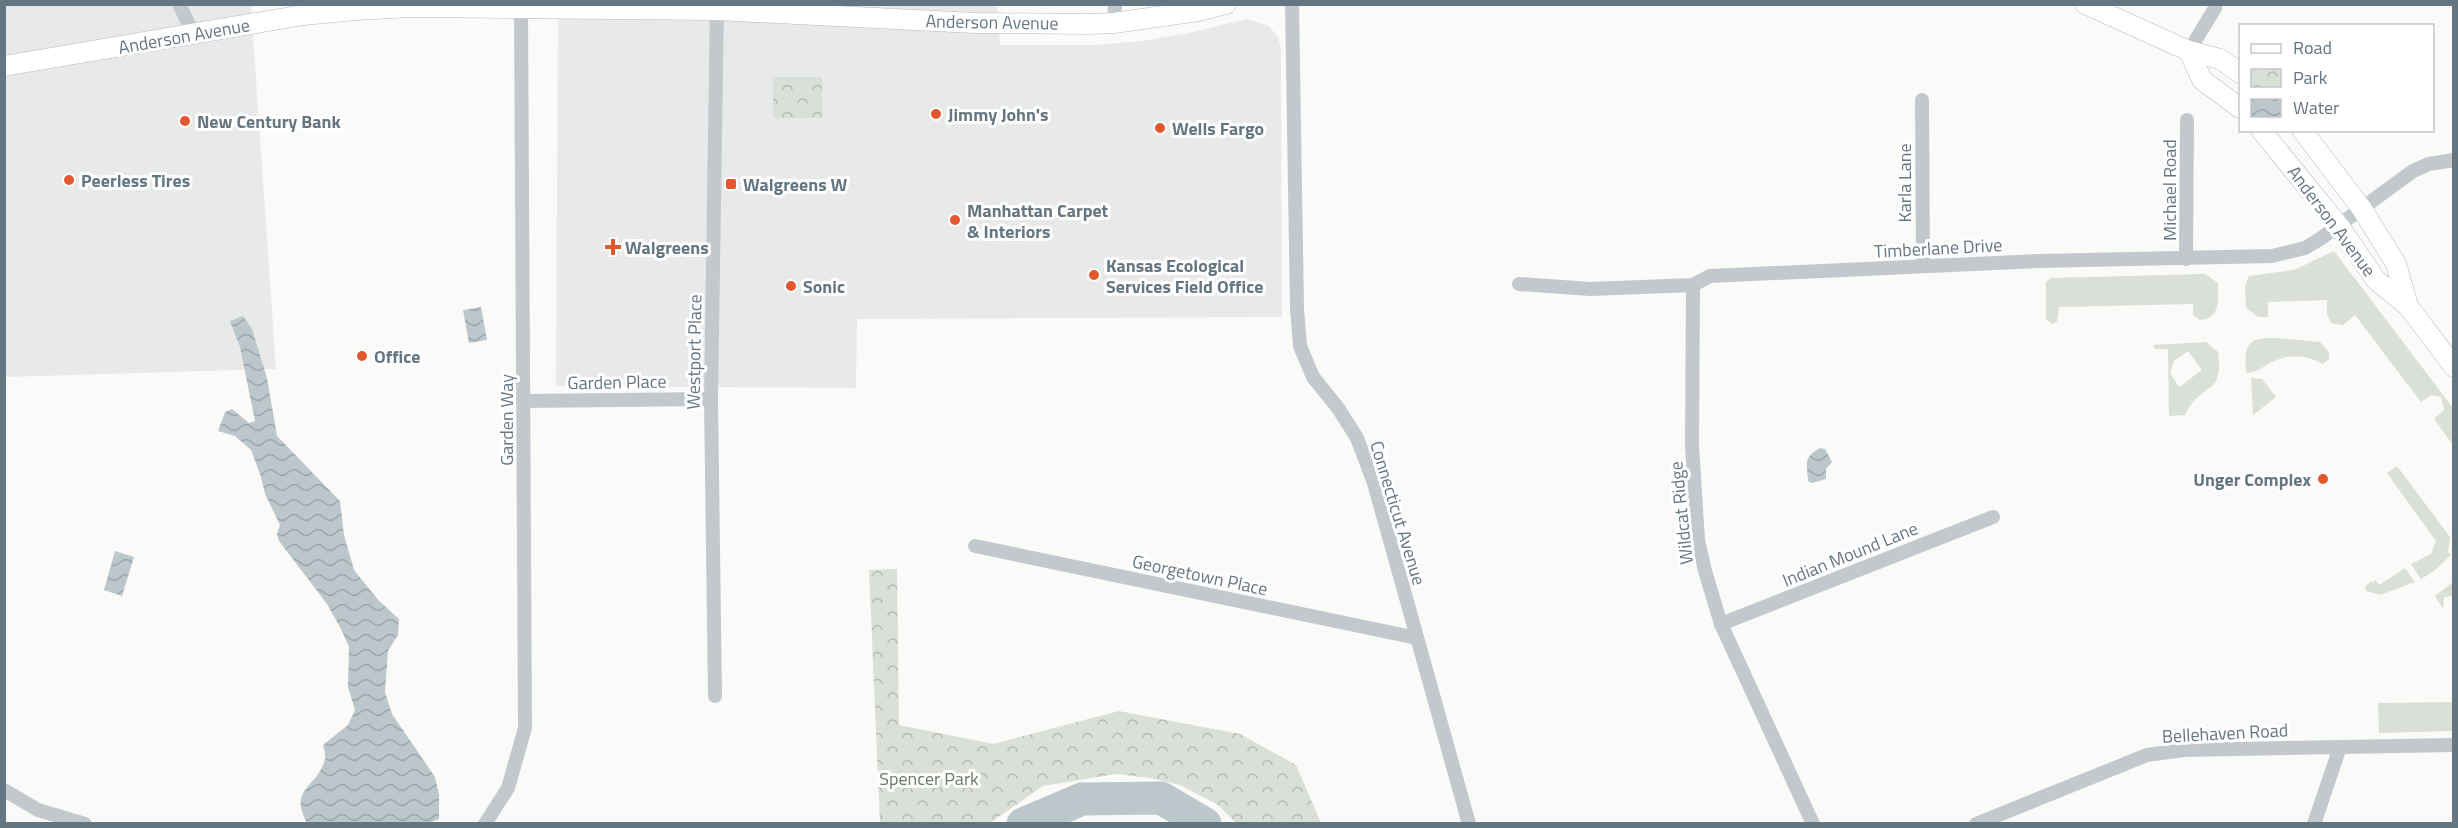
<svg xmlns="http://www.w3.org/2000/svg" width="2458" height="828" viewBox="0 0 2458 828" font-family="'Titillium Web',sans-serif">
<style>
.built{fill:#e8e9e9}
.grass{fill:#dadfd7;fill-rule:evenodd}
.park{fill:url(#park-crowns)}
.water{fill:url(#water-waves)}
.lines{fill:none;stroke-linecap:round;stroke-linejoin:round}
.river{stroke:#bbc7cb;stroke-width:33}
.secondary-casing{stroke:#b3babf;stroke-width:21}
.street{stroke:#c3c8cc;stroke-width:14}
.secondary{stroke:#fff;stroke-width:20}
.poi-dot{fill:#e4572e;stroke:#fff;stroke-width:2}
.labels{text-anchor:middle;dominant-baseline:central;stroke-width:6;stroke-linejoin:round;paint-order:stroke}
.street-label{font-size:18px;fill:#657683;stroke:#fff}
.poi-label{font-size:18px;font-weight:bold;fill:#657683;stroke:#fff;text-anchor:start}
.park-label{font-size:18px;fill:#687a64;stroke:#fff}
</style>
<defs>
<pattern id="park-crowns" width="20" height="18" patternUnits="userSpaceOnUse" patternTransform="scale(1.5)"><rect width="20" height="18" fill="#dadfd7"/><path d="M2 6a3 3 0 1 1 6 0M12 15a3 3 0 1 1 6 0" fill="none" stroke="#b4b9b4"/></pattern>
<pattern id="water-waves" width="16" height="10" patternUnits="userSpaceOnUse" patternTransform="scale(1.5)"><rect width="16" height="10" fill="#bbc7cb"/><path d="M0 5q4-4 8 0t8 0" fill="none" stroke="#9ca6aa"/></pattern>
</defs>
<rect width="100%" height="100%" fill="#fafaf8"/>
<!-- built -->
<g class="built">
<polygon points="4,5 265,5 251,7 276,369 5,377"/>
<polygon points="558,5 997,5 1000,45 1094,45 1141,41 1189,33 1247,19 1269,26 1278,37 1281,51 1282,317 857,319 856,388 556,386"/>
</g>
<!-- grass -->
<g class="grass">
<polygon points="2334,251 2453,408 2453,445 2434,419 2444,410 2441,397 2431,395 2421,402 2355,315 2343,325 2331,323 2327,314 2327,300 2268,302 2268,317 2258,317 2246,308 2245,286 2249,276 2294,270"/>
<path d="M 2205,274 L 2218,283 C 2218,300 2221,318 2200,320 L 2193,315 L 2193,304 L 2059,307 L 2057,322 L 2052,324 L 2046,319 L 2046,282 L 2051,278 Z"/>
<path d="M 2276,338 L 2320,342 L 2329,352 L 2329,359 L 2323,364 C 2307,355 2290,353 2272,362 C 2262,367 2258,372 2246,373 C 2244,344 2247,338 2276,338 Z"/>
<path d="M 2206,342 L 2218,352 C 2224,398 2201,381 2185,415 L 2169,416 L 2168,349 L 2155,349 L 2153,345 ZM 2188,351 L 2202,370 L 2179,387 L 2170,373 L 2174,361 Z"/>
<polygon points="2251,378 2262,379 2276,397 2253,415"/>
<polygon points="2397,466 2450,537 2448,552 2451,555 2434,571 2421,579 2411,564 2431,554 2436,541 2387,473"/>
<polygon points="2405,568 2415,582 2380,595 2366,591 2365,587 2371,581 2372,583 2375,580 2379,584 2381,584"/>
<polygon points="2453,582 2453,596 2444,597 2443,609 2435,596"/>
<polygon points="2453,702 2453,731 2379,733 2378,703"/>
</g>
<!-- park -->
<g class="park">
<rect x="773" y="77" width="49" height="41"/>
<polygon points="897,569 899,725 993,744 1119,711 1240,734 1296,765 1321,823 1236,823 1218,805 1180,785 1150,778 1116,774 1043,786 990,823 880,823 869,570"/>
</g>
<!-- water -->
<g class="water">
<polygon points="481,307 487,340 469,343 463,310"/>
<path d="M 243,316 L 252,329 L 267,378 L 277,436 L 340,501 L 344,535 L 354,570 L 379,601 L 399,619 L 398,635 L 388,651 L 385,692 L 392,714 L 435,777 L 439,795 L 439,819 L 429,823 L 307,823 C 288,787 318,788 325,759 C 326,756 324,749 323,745 L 348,725 L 355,710 L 348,687 L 349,647 L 340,627 L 327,604 L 279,541 L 277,534 L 280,525 L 265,494 L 261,477 L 251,450 L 235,436 L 218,431 L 225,412 L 232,409 L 249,423 L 255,421 L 240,347 L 230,321 Z"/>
<path d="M 1820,448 L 1825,449 L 1832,462 L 1826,469 L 1826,479 L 1812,483 L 1808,481 C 1807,462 1803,458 1820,448 Z"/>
<polygon points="115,551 134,557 122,596 104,590"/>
</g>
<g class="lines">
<!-- river -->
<polyline class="river" points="1023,824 1082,799 1161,798 1205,824"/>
<!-- secondary casing -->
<g class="secondary-casing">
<g id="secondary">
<polyline points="2085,4 2189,51 2220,59 2240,73"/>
<polyline points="2189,51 2202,80 2240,108"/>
<polyline points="4,66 303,15 356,10 409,7 717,10 975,23 1088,24 1114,23 1198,11 1226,4"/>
<polyline points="2261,130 2339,226 2376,280 2408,306 2454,367"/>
<polyline points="2302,130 2362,209 2396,264 2408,306"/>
</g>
</g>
<!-- street -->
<g class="street">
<polyline points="179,4 194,35"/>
<polyline points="1292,4 1297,309 1300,346 1313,377 1338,408 1357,438 1374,483 1469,824"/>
<polyline points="1114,23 1115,4"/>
<polyline points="2189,51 2215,8 2215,4"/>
<polyline points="1922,100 1923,266"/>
<polyline points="2186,259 2187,120"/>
<polyline points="1519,284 1590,289 1693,285 1710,276 2038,261 2272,256 2305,248 2320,239 2413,171 2429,164 2454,160"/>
<polyline points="1693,285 1692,445 1698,540 1705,571 1721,624 1813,824"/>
<polyline points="524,401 711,399"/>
<polyline points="975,546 1417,638"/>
<polyline points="1721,624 1993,517"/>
<polyline points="715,696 711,399 717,4"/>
<polyline points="4,790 38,810 85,824"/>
<polyline points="485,824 508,788 525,728 521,8"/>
<polyline points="1976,824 2147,755 2184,750 2454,745"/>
<polyline points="2314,824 2340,747"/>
</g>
<!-- secondary -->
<use href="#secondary" class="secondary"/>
</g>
<!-- markers -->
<g class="poi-dot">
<circle cx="936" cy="114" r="6"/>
<circle cx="185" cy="121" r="6"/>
<circle cx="1160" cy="128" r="6"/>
<circle cx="69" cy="180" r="6"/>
<rect x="725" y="178" width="12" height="12" rx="3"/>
<circle cx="955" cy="220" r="6"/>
<path d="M610 238h6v6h6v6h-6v6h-6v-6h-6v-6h6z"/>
<circle cx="1094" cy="275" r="6"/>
<circle cx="791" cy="286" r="6"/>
<circle cx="362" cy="356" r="6"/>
<circle cx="2323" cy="479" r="6"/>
</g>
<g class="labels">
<!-- street labels -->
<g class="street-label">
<text transform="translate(992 22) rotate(1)">Anderson Avenue</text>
<text transform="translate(184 36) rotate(-10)">Anderson Avenue</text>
<text transform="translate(1904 183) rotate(-90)">Karla Lane</text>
<text transform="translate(2169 190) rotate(-90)">Michael Road</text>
<text transform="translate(2332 221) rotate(53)">Anderson Avenue</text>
<text transform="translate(1938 248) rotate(-3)">Timberlane Drive</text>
<text transform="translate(694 352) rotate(-89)">Westport Place</text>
<text transform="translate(617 382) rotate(-1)">Garden Place</text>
<text transform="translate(506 420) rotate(-90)">Garden Way</text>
<text transform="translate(1398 513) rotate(73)">Connecticut Avenue</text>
<text transform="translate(1681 513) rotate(-96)">Wildcat Ridge</text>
<text transform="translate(1850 554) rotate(-22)">Indian Mound Lane</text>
<text transform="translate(1200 575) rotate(12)">Georgetown Place</text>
<text transform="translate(2225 733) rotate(-3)">Bellehaven Road</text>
</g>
<!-- poi labels -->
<g class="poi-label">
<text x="948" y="114">Jimmy John's</text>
<text x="197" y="121">New Century Bank</text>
<text x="1172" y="128">Wells Fargo</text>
<text x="81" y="180">Peerless Tires</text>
<text x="743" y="184">Walgreens W</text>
<text x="967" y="210">Manhattan Carpet<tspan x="967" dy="21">&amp; Interiors</tspan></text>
<text x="625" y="247">Walgreens</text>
<text x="1106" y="265">Kansas Ecological<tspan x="1106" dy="21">Services Field Office</tspan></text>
<text x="803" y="286">Sonic</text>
<text x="374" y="356">Office</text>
<text x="2311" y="479" text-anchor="end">Unger Complex</text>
</g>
<!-- park labels -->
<g class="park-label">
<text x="929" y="778">Spencer Park</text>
</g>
</g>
<!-- border -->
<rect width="2458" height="828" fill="none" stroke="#657683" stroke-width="12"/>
<!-- legend -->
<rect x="2239" y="24" width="195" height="108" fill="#ffffff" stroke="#c1c8cd" stroke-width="1.5"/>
<rect x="2251" y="44" width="30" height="9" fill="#ffffff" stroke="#c1c8cd" stroke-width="1.5"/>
<text x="2293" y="54" font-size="18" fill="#657683">Road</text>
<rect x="2251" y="69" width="30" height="18" fill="url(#park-crowns)" stroke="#c1c8cd" stroke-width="1.5"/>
<text x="2293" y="84" font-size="18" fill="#657683">Park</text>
<rect x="2251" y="99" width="30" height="18" fill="url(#water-waves)" stroke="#c1c8cd" stroke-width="1.5"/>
<text x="2293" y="114" font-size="18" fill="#657683">Water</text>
</svg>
